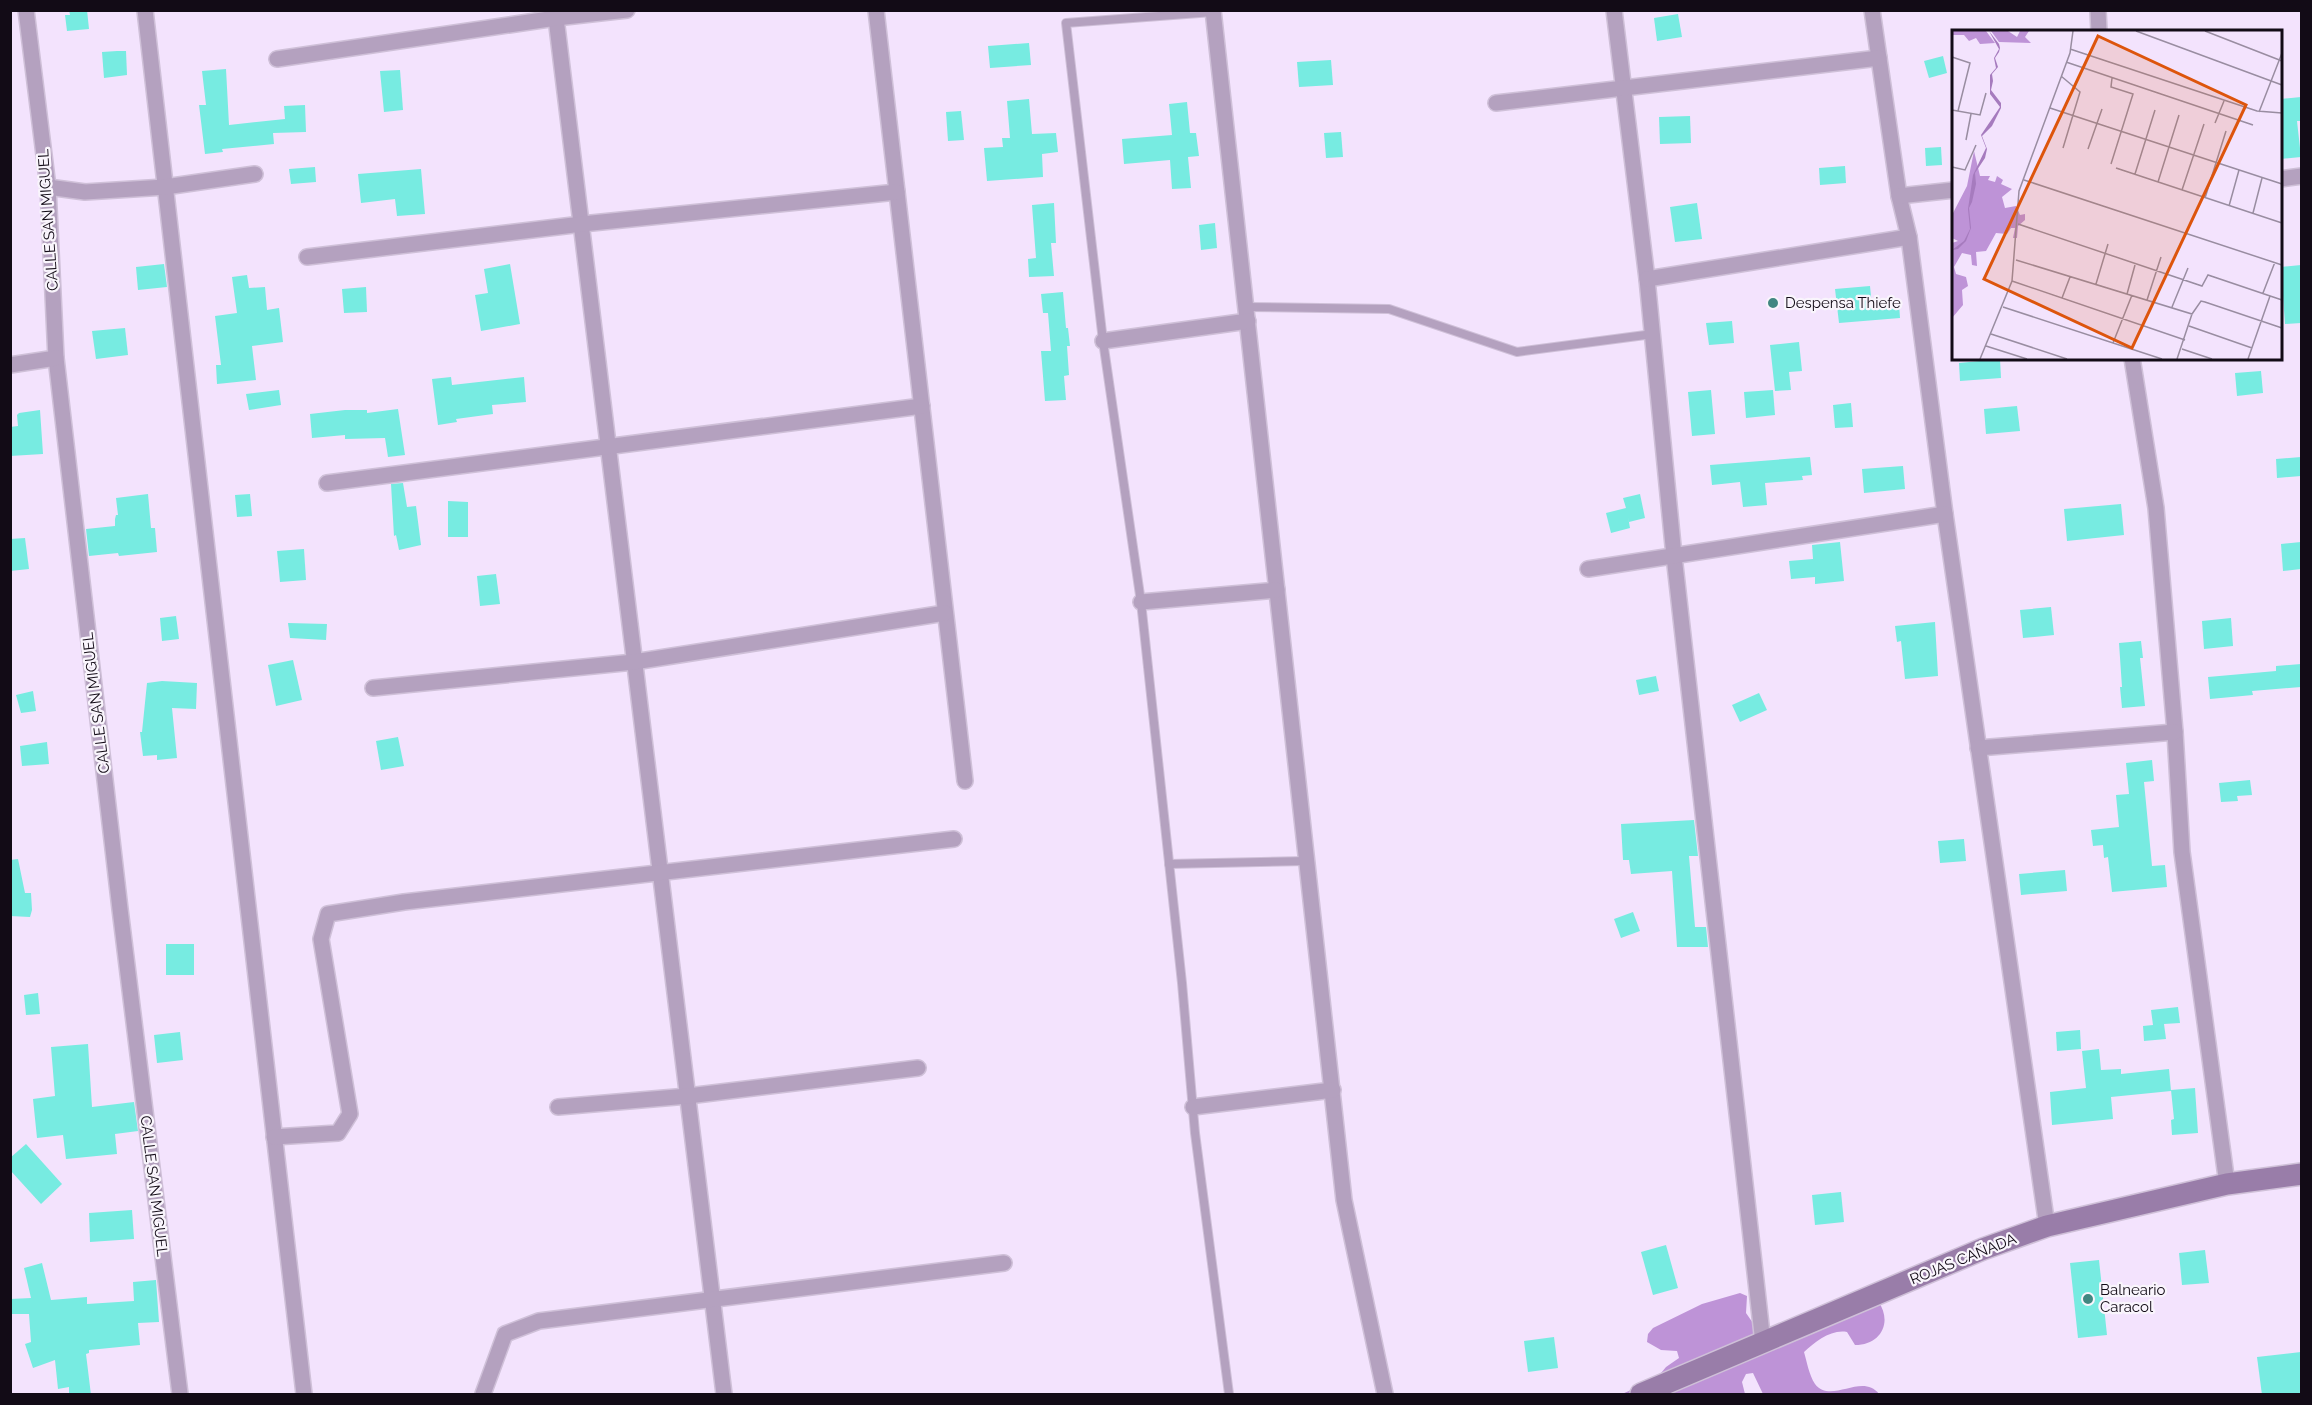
<svg xmlns="http://www.w3.org/2000/svg" width="2312" height="1405" viewBox="0 0 2312 1405" font-family="Raleway,sans-serif">
<style>
.forest{fill:#be93d7}
.building{fill:#77ebe1}
.lines{fill:none;stroke-linecap:round;stroke-linejoin:round}
.service-casing{stroke:#cfc0d8;stroke-width:10}
.minor-casing{stroke:#cfc0d8;stroke-width:18}
.secondary-casing{stroke:#cfc0d8;stroke-width:24}
.service{stroke:#b4a1bf;stroke-width:8}
.minor{stroke:#b4a1bf;stroke-width:15}
.secondary{stroke:#997da9;stroke-width:21}
.poi-dot{fill:#408781;stroke:#f9f5fc;stroke-width:2}
.labels{text-anchor:middle;dominant-baseline:central;stroke-width:4.5;stroke-linejoin:round;paint-order:stroke}
.street-label{font-size:15px;fill:#120b16;stroke:#f9f5fc}
.poi-label{font-size:15px;fill:#120b16;stroke:#f9f5fc;text-anchor:start}
.inset-road{fill:none;stroke:#998da1;stroke-width:1.5}
.view{fill:#dd550c;fill-opacity:0.15;stroke:#dd550c;stroke-width:3}
.inset-edge{fill:none;stroke:#120b16;stroke-width:3}
</style>
<rect width="100%" height="100%" fill="#f3e3fd"/>
<!-- forest -->
<path class="forest" d="M 1740,1293 L 1747,1296 L 1746,1313 L 1755,1326 L 1757,1334 L 1878,1301 C 1893,1322 1881,1345 1855,1345 L 1847,1332 C 1831,1329 1815,1342 1804,1352 C 1807,1362 1809,1375 1815,1384 C 1831,1405 1862,1372 1879,1394 L 1763,1394 L 1753,1373 L 1746,1374 L 1742,1382 L 1745,1394 L 1622,1394 L 1656,1379 L 1666,1367 L 1679,1358 L 1677,1351 L 1661,1350 L 1647,1342 L 1648,1334 L 1653,1328 L 1702,1304 Z"/>
<!-- building -->
<g class="building">
<polygon points="69,10 87,10 89,29 67,31 65,15 70,15"/>
<polygon points="1678,14 1682,37 1657,41 1654,18"/>
<polygon points="1029,43 1031,65 990,68 988,46"/>
<polygon points="117,51 126,51 127,75 104,78 102,52"/>
<polygon points="1943,56 1947,73 1929,78 1924,61"/>
<polygon points="1331,60 1333,85 1299,87 1297,62"/>
<polygon points="226,69 229,125 285,119 284,106 305,105 306,132 273,133 274,144 222,149 223,152 205,154 199,105 206,105 202,71"/>
<polygon points="400,70 403,110 384,112 380,71"/>
<polygon points="2301,97 2301,121 2297,121 2301,157 2280,159 2280,99"/>
<polygon points="1029,99 1032,134 1056,133 1058,152 1042,154 1043,177 987,181 984,148 1003,147 1002,138 1010,138 1007,101"/>
<polygon points="1187,102 1190,133 1196,133 1199,156 1188,157 1191,188 1172,189 1170,160 1124,164 1122,139 1172,135 1169,104"/>
<polygon points="961,111 964,140 948,141 946,112"/>
<polygon points="1690,116 1691,143 1660,144 1659,117"/>
<polygon points="1341,132 1343,157 1326,158 1324,133"/>
<polygon points="1941,147 1942,165 1926,166 1925,148"/>
<polygon points="1845,166 1846,183 1820,185 1819,168"/>
<polygon points="315,167 316,182 291,184 289,169"/>
<polygon points="421,169 425,214 397,216 395,199 361,203 358,174"/>
<polygon points="1054,203 1056,243 1051,243 1054,276 1029,277 1028,259 1036,258 1032,205"/>
<polygon points="1697,203 1702,239 1675,242 1670,207"/>
<polygon points="1215,223 1217,248 1201,250 1199,225"/>
<polygon points="164,264 167,287 138,290 136,267"/>
<polygon points="510,264 520,324 481,331 475,295 488,293 484,269"/>
<polygon points="2301,265 2301,323 2285,324 2283,296 2280,296 2280,267"/>
<polygon points="247,275 249,288 265,287 267,310 279,308 283,342 252,346 256,380 217,384 216,365 221,365 215,316 237,313 232,277"/>
<polygon points="1870,286 1872,306 1899,303 1900,318 1839,323 1835,289"/>
<polygon points="366,287 367,312 344,313 342,289"/>
<polygon points="1063,292 1066,328 1068,328 1070,346 1067,346 1069,375 1064,376 1066,400 1045,401 1041,351 1051,351 1048,313 1043,313 1041,294"/>
<polygon points="1732,321 1734,343 1709,345 1706,323"/>
<polygon points="125,328 128,355 96,359 92,331"/>
<polygon points="1799,342 1802,371 1789,372 1791,390 1775,391 1770,345"/>
<polygon points="2000,359 2001,378 1960,381 1959,363"/>
<polygon points="2261,371 2263,393 2237,396 2235,373"/>
<polygon points="451,377 452,385 524,377 526,402 492,405 493,414 456,419 457,422 438,425 432,379"/>
<polygon points="279,390 281,405 249,410 246,394"/>
<polygon points="1711,390 1715,434 1692,436 1688,392"/>
<polygon points="1773,390 1775,415 1746,418 1744,392"/>
<polygon points="1851,403 1853,427 1835,428 1833,405"/>
<polygon points="2017,406 2020,431 1986,434 1984,409"/>
<polygon points="398,409 405,455 388,457 385,438 345,439 345,435 312,438 310,414 345,410 367,410 367,413"/>
<polygon points="40,410 43,454 10,456 10,427 18,426 17,415 19,413"/>
<polygon points="1810,457 1812,475 1802,476 1803,480 1765,483 1767,505 1743,507 1740,482 1712,485 1710,465"/>
<polygon points="2301,457 2301,476 2277,478 2276,459"/>
<polygon points="1903,466 1905,489 1864,493 1862,469"/>
<polygon points="403,483 407,507 416,506 421,545 399,550 396,535 394,536 391,484"/>
<polygon points="148,494 151,528 155,528 157,552 119,556 118,553 89,556 86,529 115,526 115,519 116,515 118,515 116,498"/>
<polygon points="250,494 252,516 237,517 235,495"/>
<polygon points="1640,494 1645,518 1629,522 1628,517 1630,528 1611,533 1606,513 1626,508 1623,498"/>
<polygon points="448,501 468,502 468,537 448,537"/>
<polygon points="2121,504 2124,535 2067,541 2064,509"/>
<polygon points="25,538 29,569 10,571 10,539"/>
<polygon points="1840,542 1844,581 1815,584 1815,577 1791,579 1789,561 1813,559 1812,545"/>
<polygon points="2301,542 2301,569 2283,571 2281,544"/>
<polygon points="304,549 306,580 280,582 277,551"/>
<polygon points="496,574 500,604 480,606 477,576"/>
<polygon points="2051,607 2054,635 2023,638 2020,610"/>
<polygon points="176,616 179,639 162,641 160,618"/>
<polygon points="2231,618 2233,646 2204,649 2202,621"/>
<polygon points="1935,622 1938,676 1905,679 1901,641 1897,642 1895,626"/>
<polygon points="288,623 327,624 326,640 290,638"/>
<polygon points="2141,641 2143,658 2140,658 2145,706 2122,708 2120,687 2122,687 2119,643"/>
<polygon points="293,660 302,700 276,706 268,665"/>
<polygon points="2301,664 2301,687 2252,691 2253,695 2210,699 2208,677 2276,671 2276,666"/>
<polygon points="1656,676 1659,691 1639,695 1636,680"/>
<polygon points="162,681 197,683 196,709 172,708 177,758 157,760 157,755 143,756 140,732 142,732 147,683"/>
<polygon points="33,691 36,711 21,713 16,695"/>
<polygon points="1759,693 1767,710 1740,722 1732,705"/>
<polygon points="398,737 404,766 381,770 376,741"/>
<polygon points="47,742 49,764 22,766 20,746"/>
<polygon points="2152,760 2154,781 2144,782 2152,866 2165,865 2167,887 2112,892 2108,857 2104,858 2103,845 2093,846 2091,830 2119,827 2116,795 2129,794 2126,763"/>
<polygon points="2250,780 2252,795 2237,796 2238,801 2221,802 2219,783"/>
<polygon points="1694,820 1698,856 1689,856 1695,927 1706,927 1708,947 1677,947 1672,871 1631,874 1629,860 1623,860 1621,824"/>
<polygon points="1964,839 1966,861 1940,863 1938,841"/>
<polygon points="18,859 25,893 31,893 32,910 30,917 10,916 10,860"/>
<polygon points="2065,870 2067,891 2021,895 2019,874"/>
<polygon points="1633,912 1640,931 1621,938 1614,919"/>
<rect x="166" y="944" width="28" height="31"/>
<polygon points="38,993 40,1014 26,1015 24,995"/>
<polygon points="2178,1007 2180,1023 2164,1024 2166,1039 2144,1041 2143,1026 2153,1025 2151,1010"/>
<polygon points="2080,1030 2081,1049 2057,1051 2056,1032"/>
<polygon points="180,1032 183,1060 157,1063 154,1035"/>
<polygon points="88,1044 92,1107 134,1102 138,1131 115,1134 117,1154 66,1159 63,1135 37,1138 33,1099 55,1096 51,1047"/>
<polygon points="2099,1049 2101,1070 2121,1069 2121,1074 2169,1069 2171,1091 2111,1097 2113,1119 2052,1125 2050,1092 2086,1088 2082,1051"/>
<polygon points="2195,1088 2198,1133 2172,1135 2171,1120 2174,1119 2171,1090"/>
<polygon points="26,1144 62,1184 41,1204 10,1170 10,1158"/>
<polygon points="1841,1192 1844,1222 1815,1225 1812,1195"/>
<polygon points="132,1210 134,1239 90,1242 89,1213"/>
<polygon points="1666,1245 1678,1288 1653,1295 1641,1252"/>
<polygon points="2205,1250 2209,1283 2182,1285 2179,1253"/>
<polygon points="2099,1260 2107,1335 2078,1338 2070,1263"/>
<polygon points="42,1263 51,1300 87,1297 87,1304 134,1301 133,1282 156,1280 159,1322 138,1323 140,1345 89,1350 89,1353 86,1354 91,1395 69,1395 69,1387 58,1389 55,1360 33,1368 25,1344 31,1342 29,1314 10,1314 10,1299 31,1298 24,1268"/>
<polygon points="1554,1337 1558,1368 1528,1372 1524,1341"/>
<polygon points="2301,1352 2301,1395 2262,1395 2257,1357"/>
</g>
<g class="lines">
<!-- service casing -->
<g class="service-casing">
<g id="service">
<polyline points="1213,12 1066,23 1103,341 1141,602 1182,983 1195,1133 1229,1394"/>
<polyline points="1246,307 1389,309 1517,352 1653,334"/>
<polyline points="1169,864 1307,861"/>
</g>
</g>
<!-- minor casing -->
<g class="minor-casing">
<g id="minor">
<polyline points="26,10 48,187 56,358 120,909 180,1394"/>
<polyline points="145,10 304,1394"/>
<polyline points="555,10 724,1394"/>
<polyline points="876,10 965,781"/>
<polyline points="1213,10 1344,1200 1385,1394"/>
<polyline points="1614,10 1647,279 1674,556 1763,1343"/>
<polyline points="1872,10 1899,196 1909,237 1945,514 2047,1226"/>
<polyline points="2098,10 2099,32"/>
<polyline points="277,59 556,18 627,10"/>
<polyline points="1496,103 1879,58"/>
<polyline points="2280,179 2302,176"/>
<polyline points="48,187 85,192 165,187 255,174"/>
<polyline points="1899,196 1954,190"/>
<polyline points="307,257 582,224 897,192"/>
<polyline points="1647,279 1909,237"/>
<polyline points="1103,341 1248,321"/>
<polyline points="2132,358 2156,508 2175,732 2182,852 2227,1184"/>
<polyline points="10,365 56,358"/>
<polyline points="327,483 922,406"/>
<polyline points="1588,569 1945,514"/>
<polyline points="1141,602 1277,590"/>
<polyline points="373,688 634,662 945,613"/>
<polyline points="1978,748 2175,732"/>
<polyline points="558,1107 688,1096 918,1068"/>
<polyline points="1193,1107 1333,1090"/>
<polyline points="274,1137 338,1133 350,1114 321,939 328,914 404,902 954,839"/>
<polyline points="483,1394 505,1334 539,1321 1004,1263"/>
</g>
</g>
<!-- secondary casing -->
<g class="secondary-casing">
<polyline id="secondary" points="1641,1394 1983,1249 2047,1226 2227,1184 2302,1174"/>
</g>
<!-- service -->
<use href="#service" class="service"/>
<!-- minor -->
<use href="#minor" class="minor"/>
<!-- secondary -->
<use href="#secondary" class="secondary"/>
</g>
<!-- markers -->
<g class="poi-dot">
<circle cx="1773" cy="303" r="6"/>
<circle cx="2088" cy="1299" r="6"/>
</g>
<g class="labels">
<!-- street labels -->
<g class="street-label">
<text transform="translate(48 220) rotate(-94)">CALLE SAN MIGUEL</text>
<text transform="translate(96 703) rotate(-97)">CALLE SAN MIGUEL</text>
<text transform="translate(154 1186) rotate(83)">CALLE SAN MIGUEL</text>
<text transform="translate(1963 1259) rotate(-22)">ROJAS CAÑADA</text>
</g>
<!-- poi labels -->
<g class="poi-label">
<text x="1785" y="303">Despensa Thiefe</text>
<text x="2100" y="1290">Balneario<tspan x="2100" dy="17">Caracol</tspan></text>
</g>
</g>
<!-- overview -->
<g transform="translate(1952 30)">
<rect width="330" height="330" fill="#f3e3fd"/>
<path d="M 0,1 L 34,1 L 43,13 L 28,14 L 24,8 L 17,11 L 12,5 L 0,5 ZM 39,1 L 56,1 L 65,7 L 68,1 L 77,1 L 73,7 L 79,13 L 47,12 ZM 22,121 L 28,146 L 38,146 L 36,150 L 43,152 L 45,146 L 51,150 L 49,154 L 60,159 L 50,167 L 53,178 L 64,176 L 68,185 L 73,184 L 73,190 L 66,196 L 65,208 L 61,208 L 63,198 L 59,198 L 55,204 L 44,203 L 34,221 L 24,222 L 25,236 L 20,235 L 19,225 L 10,223 L 2,237 L 4,244 L 14,247 L 16,256 L 10,260 L 11,275 L 0,288 L 0,213 L 6,211 L 0,208 L 1,183 L 15,156 Z" fill="#be93d7"/>
<path d="M 37,1 L 47,14 L 48,18 L 47,22 L 43,28 L 46,37 L 40,44 L 41,51 L 39,60 L 49,73 L 49,78 L 40,96 L 30,106 L 35,119 L 33,128 L 23,143 L 24,154 L 20,172 L 17,178 L 19,198 L 14,211 L 6,219 L 0,220 L 12,211 L 18,199 L 16,179 L 21,145 L 34,118 L 29,105 L 48,77 L 38,64 L 38,45 L 44,38 L 42,28 L 47,19 Z" fill="#a67bbe"/>
<path class="inset-road" d="M 184,1 L 330,55M 253,1 L 330,31M 118,19 L 305,81 L 330,83M 0,27 L 18,33 L 6,81M 114,32 L 301,95M 109,46 L 128,62 L 111,118M 98,78 L 330,154M 0,80 L 28,85 L 34,63M 307,82 L 330,23M 263,93 L 272,71M 14,110 L 19,84M 136,119 L 150,79M 159,134 L 181,64 L 159,57 L 160,48M 0,137 L 13,140 L 24,115M 164,138 L 330,193M 183,144 L 203,80M 72,150 L 330,235M 206,152 L 227,85M 230,160 L 252,94M 253,168 L 274,101M 277,176 L 287,140M 301,183 L 310,148M 66,194 L 250,256 L 256,245 L 330,270M 64,230 L 240,284 L 249,271 L 253,272 L 330,298M 60,251 L 233,310M 144,254 L 156,214M 311,263 L 323,232M 175,264 L 183,235M 110,268 L 118,247M 195,270 L 209,227M 51,277 L 210,329M 220,277 L 236,238M 237,296 L 300,318M 39,304 L 115,329M 161,313 L 180,265M 34,316 L 75,329M 230,319 L 260,329M 28,329 L 60,251 L 67,161 L 118,23 L 121,1M 225,329 L 240,284M 296,329 L 318,266"/>
<path class="view" d="M 146,6 L 294,75 L 180,318 L 32,249 Z"/>
<rect width="330" height="330" class="inset-edge"/>
</g>
<!-- border -->
<rect width="2312" height="1405" fill="none" stroke="#120b16" stroke-width="24"/>
</svg>
